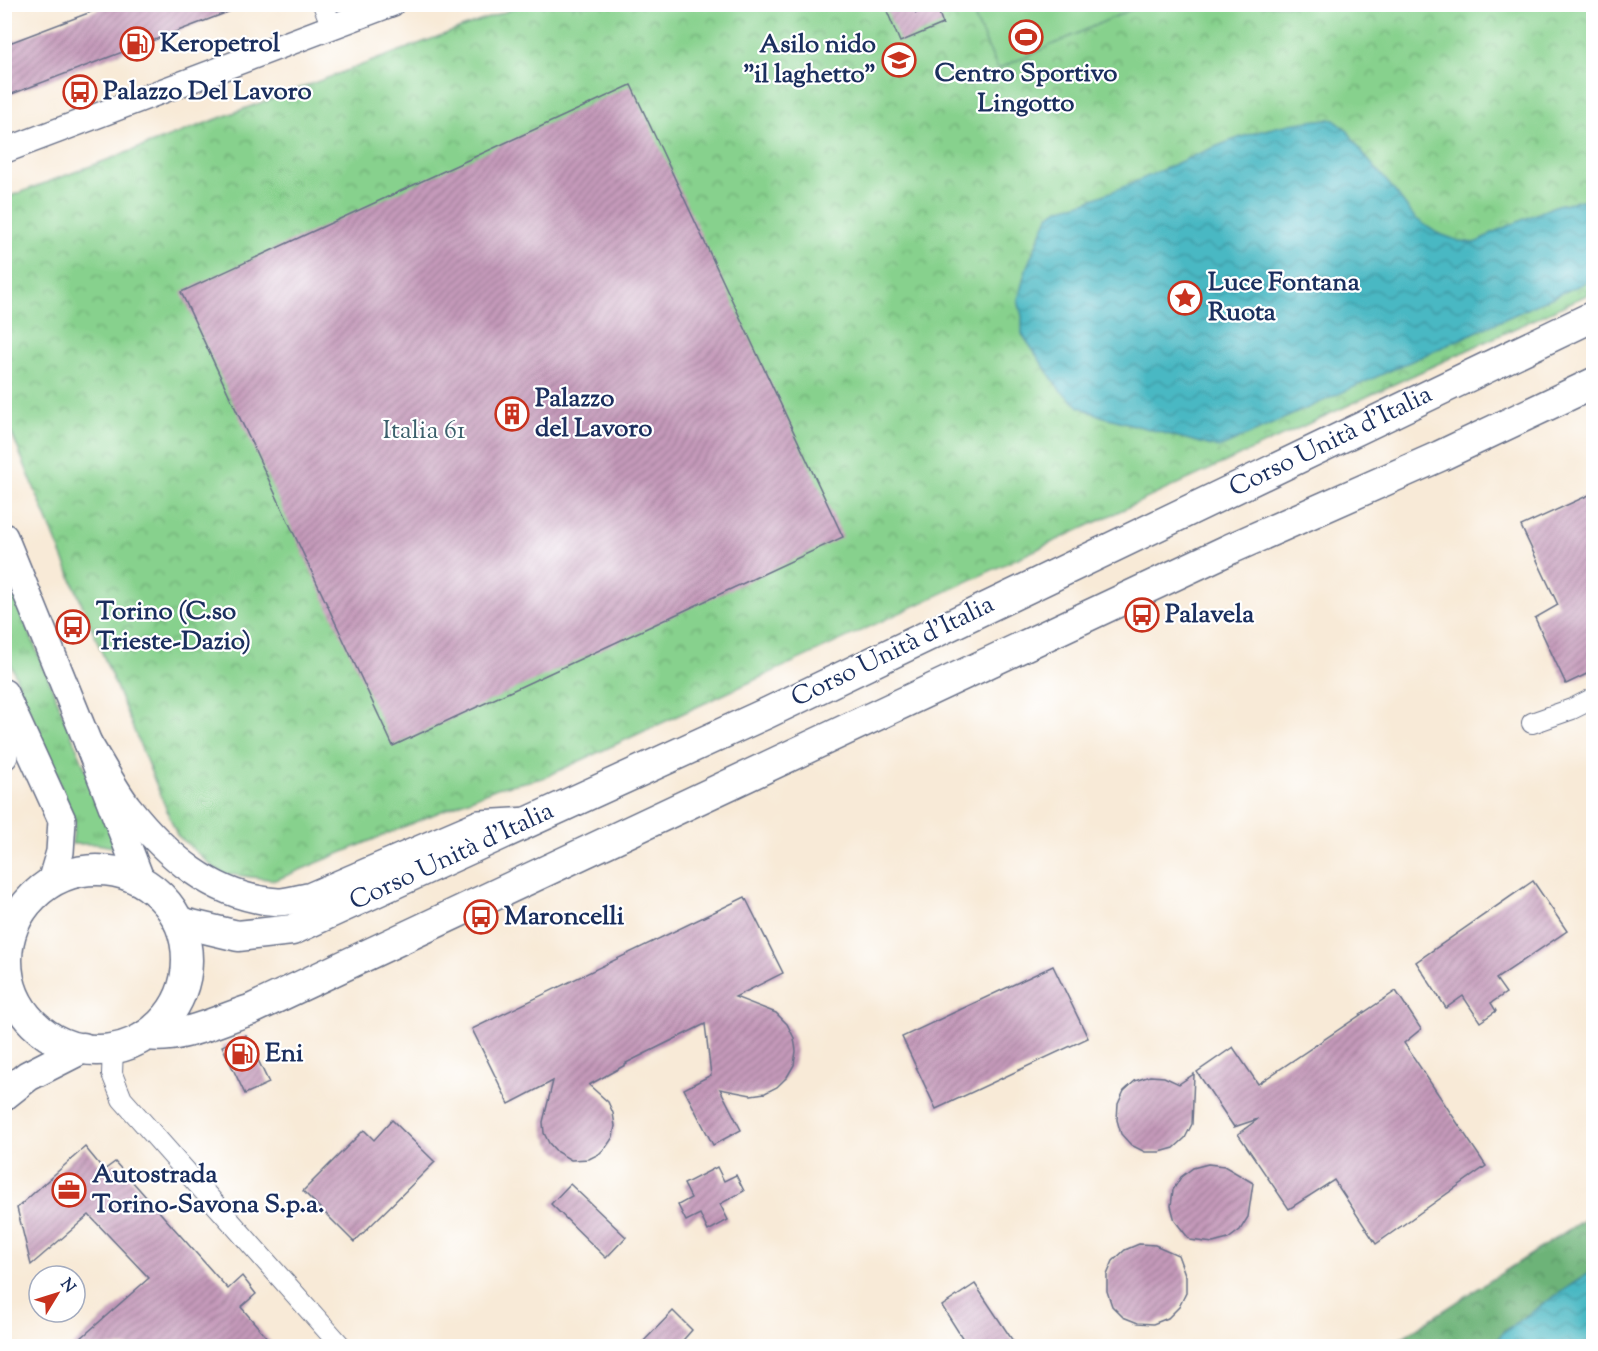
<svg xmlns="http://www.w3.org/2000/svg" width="1598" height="1351" viewBox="0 0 1598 1351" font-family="'Sorts Mill Goudy',serif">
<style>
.grass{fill:url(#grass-tufts);stroke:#518076;stroke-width:1.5}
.forest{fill:url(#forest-crowns);stroke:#44716b;stroke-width:1.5}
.park{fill:url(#park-crowns);stroke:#518076;stroke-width:1.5}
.pitch{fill:#87d18d;stroke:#518076;stroke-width:1.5}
.water{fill:url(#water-waves);stroke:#327490;stroke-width:1.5}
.building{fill:url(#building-hatch)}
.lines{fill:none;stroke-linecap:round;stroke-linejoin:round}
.minor-casing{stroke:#687088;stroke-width:22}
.tertiary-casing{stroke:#687088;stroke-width:27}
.secondary-casing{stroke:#687088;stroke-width:30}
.primary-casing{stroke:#687088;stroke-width:33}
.minor{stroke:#fff;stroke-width:20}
.tertiary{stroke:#fff;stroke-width:24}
.secondary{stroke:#fff;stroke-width:27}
.primary{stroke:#fff;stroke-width:30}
.labels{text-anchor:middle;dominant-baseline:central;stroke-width:4.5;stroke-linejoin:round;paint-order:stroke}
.poi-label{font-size:26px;font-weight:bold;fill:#1b2f5e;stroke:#fff;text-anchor:start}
.park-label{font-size:26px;fill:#3b606c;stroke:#fff}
.street-label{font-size:26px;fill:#1b2f5e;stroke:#fff}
</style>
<defs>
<pattern id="grass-tufts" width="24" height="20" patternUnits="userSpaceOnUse" patternTransform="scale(1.5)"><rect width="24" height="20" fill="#87d18d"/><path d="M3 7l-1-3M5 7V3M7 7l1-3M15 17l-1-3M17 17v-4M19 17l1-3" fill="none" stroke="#6eaa76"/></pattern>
<pattern id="forest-crowns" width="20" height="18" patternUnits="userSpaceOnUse" patternTransform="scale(1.5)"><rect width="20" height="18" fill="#6db378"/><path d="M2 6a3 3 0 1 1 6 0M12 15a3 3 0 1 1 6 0" fill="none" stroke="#599266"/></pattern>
<pattern id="park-crowns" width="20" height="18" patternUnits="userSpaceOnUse" patternTransform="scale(1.5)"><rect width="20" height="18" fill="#87d18d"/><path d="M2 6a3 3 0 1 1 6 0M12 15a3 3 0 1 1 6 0" fill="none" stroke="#6eaa76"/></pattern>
<pattern id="water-waves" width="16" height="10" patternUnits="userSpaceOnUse" patternTransform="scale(1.5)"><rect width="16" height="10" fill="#4ab8c3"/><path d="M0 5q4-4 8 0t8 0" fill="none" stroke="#3d96a2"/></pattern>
<pattern id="building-hatch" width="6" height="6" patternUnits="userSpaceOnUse" patternTransform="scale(1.5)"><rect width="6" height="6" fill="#c59aba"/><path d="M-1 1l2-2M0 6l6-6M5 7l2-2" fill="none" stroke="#9f7e9a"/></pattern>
</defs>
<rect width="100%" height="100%" fill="#fff"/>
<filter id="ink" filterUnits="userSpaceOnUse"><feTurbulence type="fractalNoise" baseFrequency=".0167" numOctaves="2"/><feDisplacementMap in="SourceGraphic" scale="12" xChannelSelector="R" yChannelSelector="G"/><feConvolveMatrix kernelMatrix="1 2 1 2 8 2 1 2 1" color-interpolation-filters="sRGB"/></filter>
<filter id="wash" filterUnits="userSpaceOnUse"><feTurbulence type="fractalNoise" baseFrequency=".008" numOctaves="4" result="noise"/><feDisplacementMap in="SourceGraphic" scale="24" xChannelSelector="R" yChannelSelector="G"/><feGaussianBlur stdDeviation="1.35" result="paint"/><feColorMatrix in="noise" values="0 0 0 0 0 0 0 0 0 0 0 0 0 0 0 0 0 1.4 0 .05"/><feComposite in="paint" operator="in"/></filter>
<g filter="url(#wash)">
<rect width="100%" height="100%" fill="#f8ead7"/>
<!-- grass -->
<polygon class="grass" points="4,571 118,848 97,844 72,844 75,822 5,650"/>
<!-- forest -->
<polygon class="forest" points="1593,1214 1593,1270 1503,1332 1493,1346 1389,1346"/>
<!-- park -->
<polygon class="park" points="523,5 1593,5 1593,292 543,778 497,788 276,880 220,873 177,835 5,417 5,198"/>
<!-- pitch -->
<polygon class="pitch" points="969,5 1141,5 998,69"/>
<!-- water -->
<g class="water">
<path d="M 1328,119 L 1334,120 L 1347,130 L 1364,155 L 1390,185 L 1415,218 L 1437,233 L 1459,241 L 1474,243 L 1482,240 L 1492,233 L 1557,205 L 1593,198 L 1593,279 L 1219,448 L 1101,416 L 1080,407 L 1060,390 L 1022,334 L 1022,316 L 1018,300 L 1026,269 L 1048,217 C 1058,206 1071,206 1085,202 C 1094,199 1102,195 1111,192 C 1185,162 1245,125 1328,119 Z"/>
<polygon points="1593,1270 1593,1346 1493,1346 1503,1332"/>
</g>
<g id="blocks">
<!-- building -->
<g class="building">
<polygon points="112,4 244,6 4,97 4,45"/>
<polygon points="884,4 912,4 916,13 936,5 943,24 900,42"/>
<polygon points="631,85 843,537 393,746 181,292"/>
<polygon points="1589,495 1593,503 1593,671 1566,684 1535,618 1558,605 1521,526"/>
<polygon points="1533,881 1567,931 1496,979 1506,993 1491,1003 1496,1011 1480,1022 1463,996 1446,1008 1416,962"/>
<polygon points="745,897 783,973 735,997 776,1013 787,1024 794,1038 796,1051 794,1065 787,1077 777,1087 765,1093 751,1095 720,1089 741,1130 713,1145 684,1089 711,1075 705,1024 626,1063 627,1064 589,1085 608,1102 613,1113 615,1126 613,1137 607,1146 599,1154 589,1159 571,1160 557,1152 549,1143 544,1133 543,1122 553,1081 509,1104 472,1029"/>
<polygon points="1053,966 1088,1038 936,1109 902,1037"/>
<polygon points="1396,991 1421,1029 1404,1043 1486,1166 1376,1244 1334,1180 1289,1209 1238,1134 1258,1119 1234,1127 1197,1072 1233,1047 1258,1084"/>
<polygon points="246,1035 269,1083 245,1094 222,1046"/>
<polygon points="1194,1074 1192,1124 1185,1138 1174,1148 1160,1152 1145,1152 1131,1145 1121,1134 1117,1120 1118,1104 1124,1091 1135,1081 1150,1076 1164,1077 1179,1084"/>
<polygon points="392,1120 435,1162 354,1242 303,1191 364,1130 374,1140"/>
<polygon points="85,1147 104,1170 115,1162 228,1289 242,1276 256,1294 241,1307 275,1347 71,1347 149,1278 89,1215 31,1265 17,1208"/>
<polygon points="1208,1164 1224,1166 1253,1183 1248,1217 1240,1230 1228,1239 1213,1243 1190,1240 1175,1221 1171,1206 1173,1190 1181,1177 1193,1168"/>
<polygon points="717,1167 724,1181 736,1175 744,1191 720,1204 728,1220 708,1231 700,1214 686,1221 678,1205 691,1198 684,1184"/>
<polygon points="570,1184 626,1237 606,1258 551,1204"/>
<polygon points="1139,1244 1155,1245 1178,1255 1186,1277 1186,1293 1179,1307 1168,1318 1153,1324 1138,1323 1123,1317 1112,1306 1107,1291 1107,1275 1113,1261 1125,1250"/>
<polygon points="975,1284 1017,1347 968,1347 942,1306"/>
<polygon points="673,1311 692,1330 677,1347 638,1347"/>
</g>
</g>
</g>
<g filter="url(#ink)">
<use href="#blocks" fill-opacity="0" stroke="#687088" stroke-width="1.5"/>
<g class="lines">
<!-- minor casing -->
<g class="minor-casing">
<g id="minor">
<polyline points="323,4 332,27"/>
<polyline points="1532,723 1572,709 1594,698"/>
<polyline points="113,1048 112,1074 122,1099 341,1346"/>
</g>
</g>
<!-- tertiary casing -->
<g class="tertiary-casing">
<polyline id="tertiary" points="4,151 392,4"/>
</g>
<!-- secondary casing -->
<g class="secondary-casing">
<g id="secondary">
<polyline points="4,537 88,743 141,881"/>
<polyline points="4,693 62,820 60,852 51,882"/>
<path d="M 88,743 C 101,764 113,787 127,806 C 165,854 213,898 278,902 C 288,902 299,898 309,897 L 479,824 L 528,821"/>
<polyline points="4,756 5,702"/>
</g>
</g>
<!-- primary casing -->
<g class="primary-casing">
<g id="primary">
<circle cx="97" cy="960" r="90"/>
<polyline points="179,922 238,936 292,930 767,713 1594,316"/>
<path d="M 147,1035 C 181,1040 218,1020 250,1010 L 1230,549 L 1440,456 L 1594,383"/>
<polyline points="4,1095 28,1076 83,1048"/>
</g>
</g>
<!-- minor -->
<use href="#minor" class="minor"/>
<!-- tertiary -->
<use href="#tertiary" class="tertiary"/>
<!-- secondary -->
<use href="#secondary" class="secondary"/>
<!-- primary -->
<use href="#primary" class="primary"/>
</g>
</g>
<!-- icons -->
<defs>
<g id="stadium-ring" transform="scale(1.725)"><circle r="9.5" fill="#fff" stroke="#c8321e" stroke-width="1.5"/><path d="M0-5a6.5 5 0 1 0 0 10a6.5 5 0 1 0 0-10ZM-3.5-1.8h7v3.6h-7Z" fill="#c8321e"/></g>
<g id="fuel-ring" transform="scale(1.725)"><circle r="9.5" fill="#fff" stroke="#c8321e" stroke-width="1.5"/><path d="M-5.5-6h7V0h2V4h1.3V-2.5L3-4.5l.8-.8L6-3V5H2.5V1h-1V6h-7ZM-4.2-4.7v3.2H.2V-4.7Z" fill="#c8321e"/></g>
<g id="school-ring" transform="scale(1.725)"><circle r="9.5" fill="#fff" stroke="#c8321e" stroke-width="1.5"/><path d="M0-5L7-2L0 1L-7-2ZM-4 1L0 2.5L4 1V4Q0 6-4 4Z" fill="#c8321e"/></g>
<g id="bus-ring" transform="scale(1.725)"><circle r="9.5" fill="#fff" stroke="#c8321e" stroke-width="1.5"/><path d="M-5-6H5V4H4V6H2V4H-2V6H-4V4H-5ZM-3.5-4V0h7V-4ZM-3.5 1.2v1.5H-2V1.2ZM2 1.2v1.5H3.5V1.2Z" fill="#c8321e"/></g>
<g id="sight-ring" transform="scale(1.725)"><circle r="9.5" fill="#fff" stroke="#c8321e" stroke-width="1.5"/><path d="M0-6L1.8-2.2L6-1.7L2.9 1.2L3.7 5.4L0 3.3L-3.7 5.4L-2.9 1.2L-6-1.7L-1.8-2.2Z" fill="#c8321e"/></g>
<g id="building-ring" transform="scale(1.725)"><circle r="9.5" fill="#fff" stroke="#c8321e" stroke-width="1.5"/><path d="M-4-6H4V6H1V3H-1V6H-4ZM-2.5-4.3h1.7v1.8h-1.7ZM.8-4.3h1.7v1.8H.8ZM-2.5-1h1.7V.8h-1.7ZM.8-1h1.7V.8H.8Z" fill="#c8321e"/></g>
<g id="office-ring" transform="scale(1.725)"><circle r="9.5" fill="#fff" stroke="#c8321e" stroke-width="1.5"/><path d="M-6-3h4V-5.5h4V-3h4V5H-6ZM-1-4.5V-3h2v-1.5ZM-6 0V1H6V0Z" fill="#c8321e"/></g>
</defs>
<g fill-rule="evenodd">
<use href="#stadium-ring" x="1026" y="37"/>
<use href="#fuel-ring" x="137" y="44"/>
<use href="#school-ring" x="899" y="60"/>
<use href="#bus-ring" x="80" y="92"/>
<use href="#sight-ring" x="1185" y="298"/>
<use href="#building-ring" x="512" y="414"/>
<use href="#bus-ring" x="1142" y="615"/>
<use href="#bus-ring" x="73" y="627"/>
<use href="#bus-ring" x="481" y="917"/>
<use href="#fuel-ring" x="242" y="1054"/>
<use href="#office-ring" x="69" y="1190"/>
</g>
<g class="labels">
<!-- poi labels -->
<g class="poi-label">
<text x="160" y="44">Keropetrol</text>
<text x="876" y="45" text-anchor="end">Asilo nido<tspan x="876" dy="30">"il laghetto"</tspan></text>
<text x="1026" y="74" text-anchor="middle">Centro Sportivo<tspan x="1026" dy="30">Lingotto</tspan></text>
<text x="103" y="92">Palazzo Del Lavoro</text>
<text x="1208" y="283">Luce Fontana<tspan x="1208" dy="30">Ruota</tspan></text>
<text x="535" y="399">Palazzo<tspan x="535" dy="30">del Lavoro</tspan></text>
<text x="96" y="612">Torino (C.so<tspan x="96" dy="30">Trieste-Dazio)</tspan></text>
<text x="1165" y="615">Palavela</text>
<text x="504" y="917">Maroncelli</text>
<text x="265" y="1054">Eni</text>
<text x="92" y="1175">Autostrada<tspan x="92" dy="30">Torino-Savona S.p.a.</tspan></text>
</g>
<!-- park labels -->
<g class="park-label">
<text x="424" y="431">Italia 61</text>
</g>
<!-- street labels -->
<g class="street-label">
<text transform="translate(1331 442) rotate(-26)">Corso Unità d'Italia</text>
<text transform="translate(893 652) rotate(-26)">Corso Unità d'Italia</text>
<text transform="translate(452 857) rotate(-25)">Corso Unità d'Italia</text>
</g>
</g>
<!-- margin -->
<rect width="1598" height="1351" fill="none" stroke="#fff" stroke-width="24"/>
<!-- north arrow -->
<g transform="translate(57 1294) rotate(52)"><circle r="28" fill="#ffffff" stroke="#a4acbf" stroke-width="1.5"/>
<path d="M0-4.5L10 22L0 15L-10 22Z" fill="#c8321e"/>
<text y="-9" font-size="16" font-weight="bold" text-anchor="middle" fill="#1b2f5e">N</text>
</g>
</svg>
